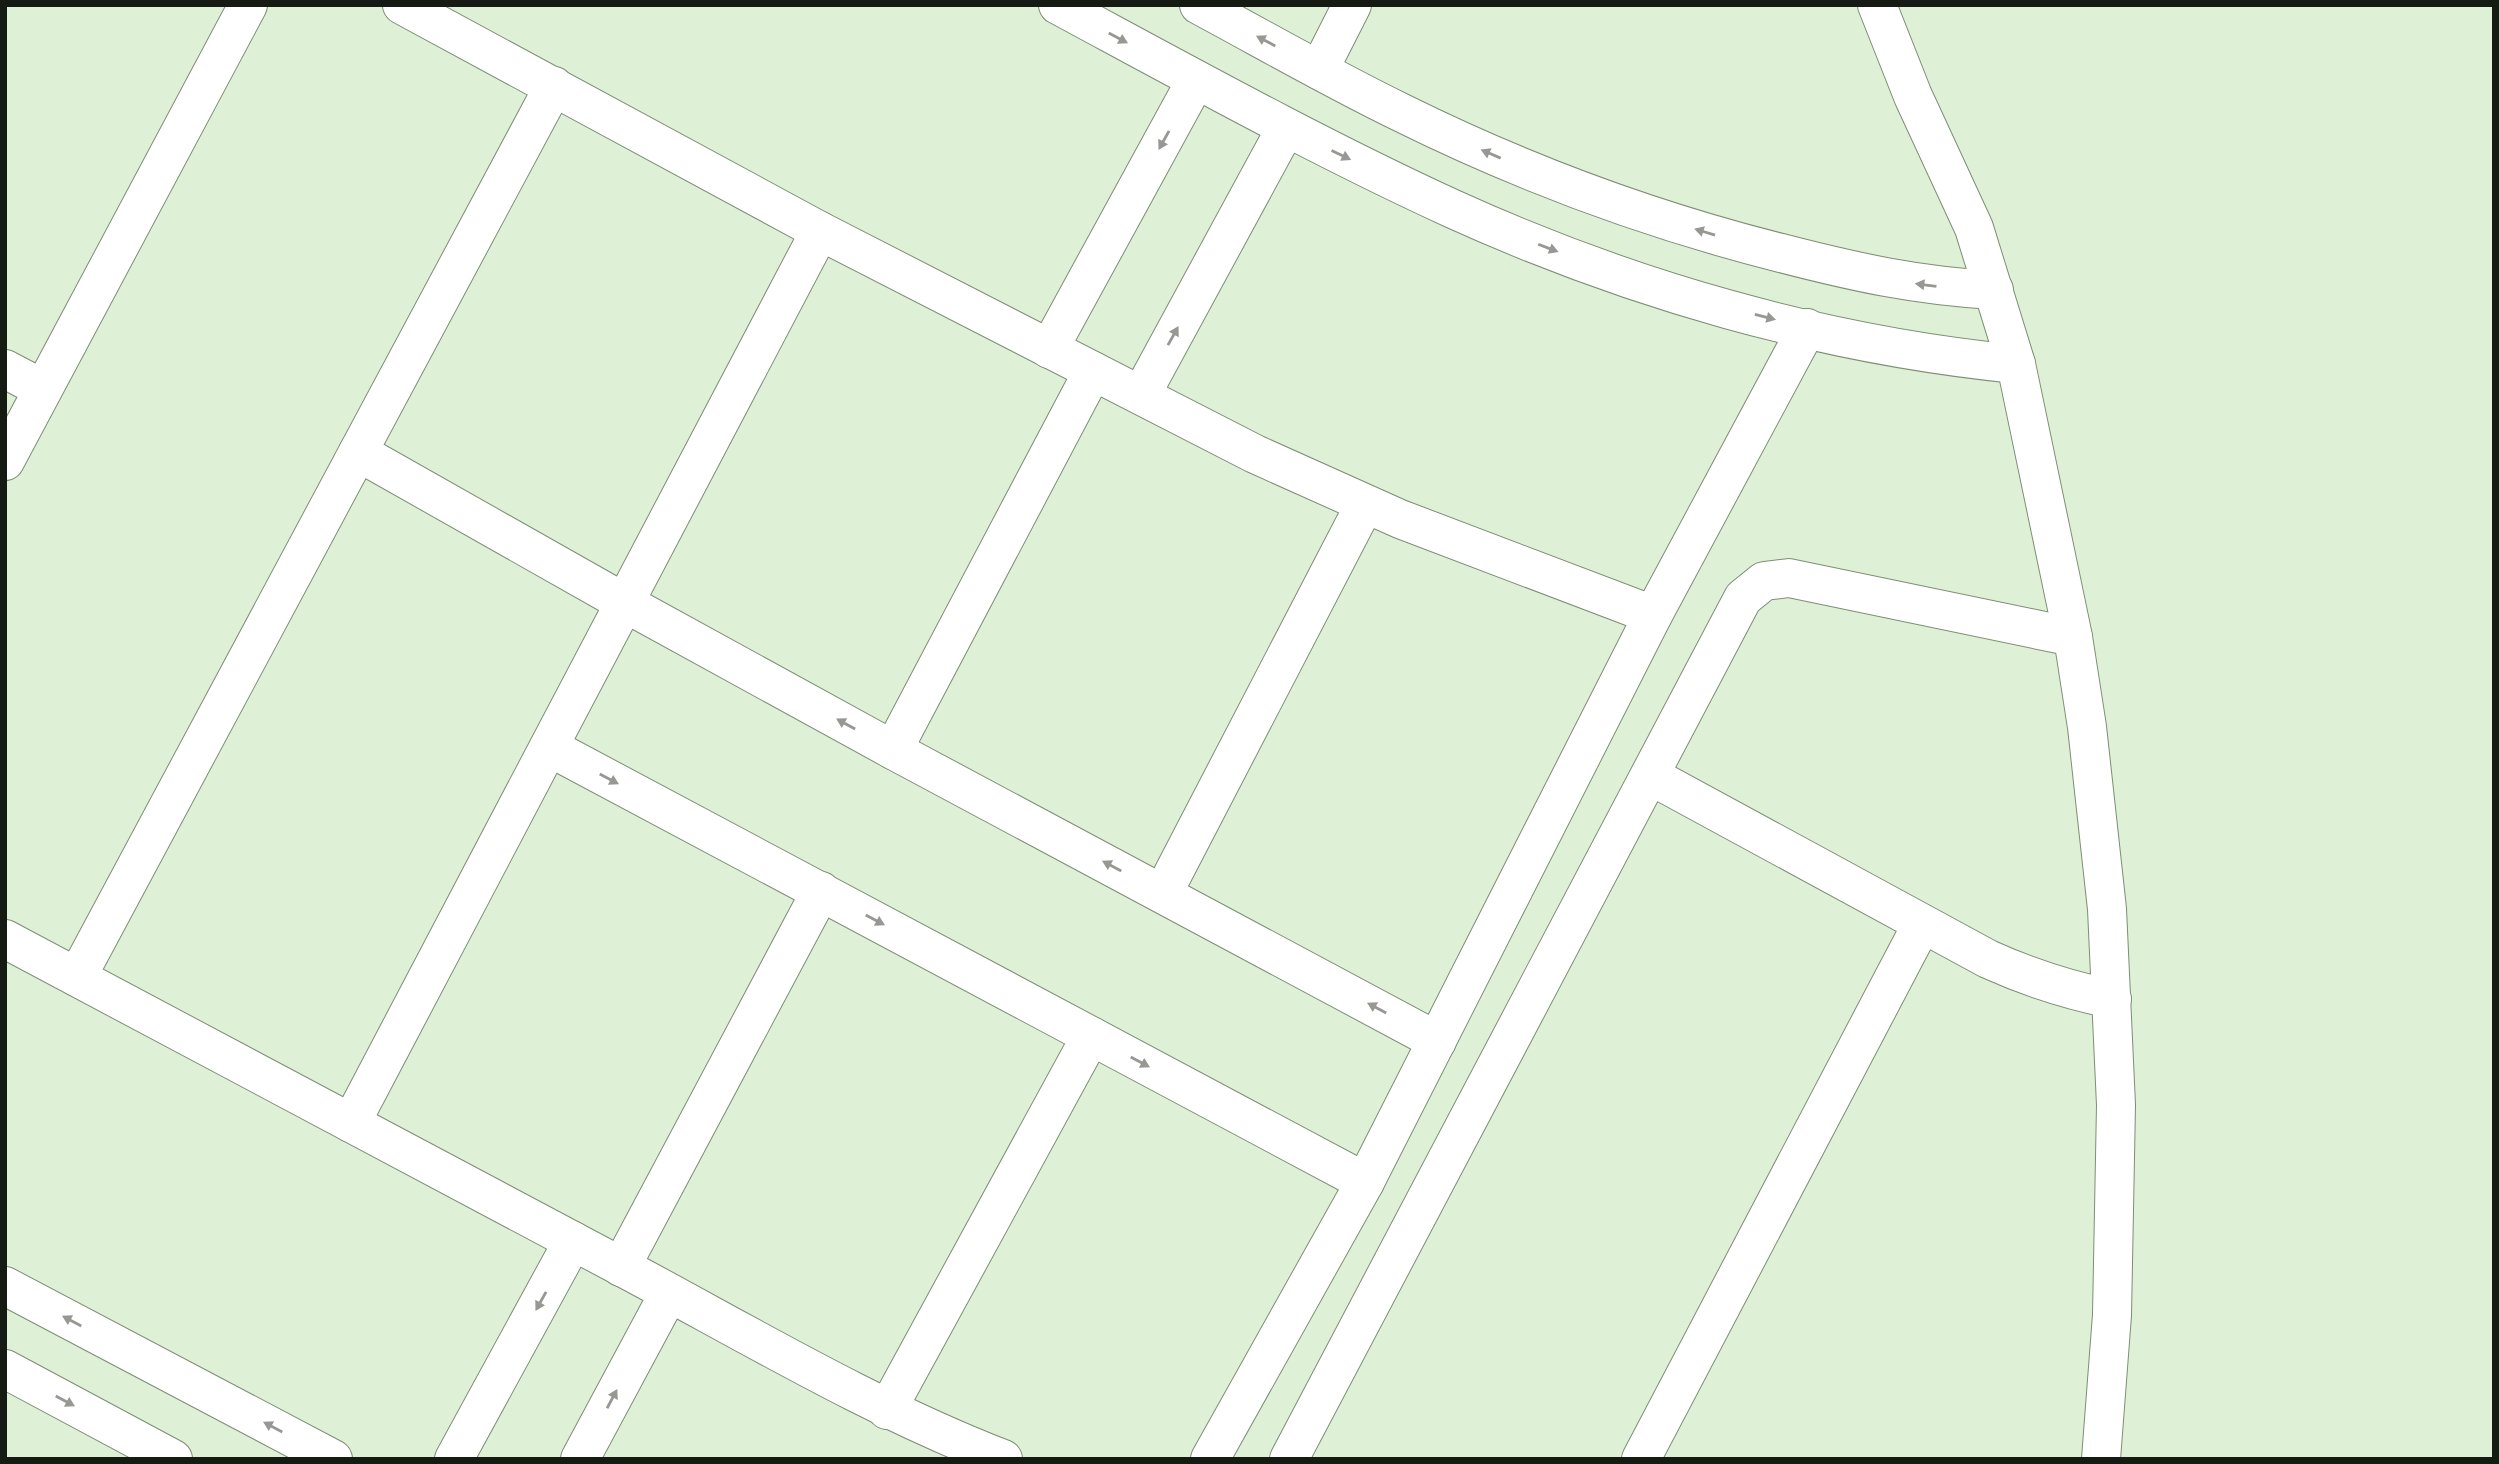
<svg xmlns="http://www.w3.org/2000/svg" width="2499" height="1464" viewBox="0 0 2499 1464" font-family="'Exo 2',sans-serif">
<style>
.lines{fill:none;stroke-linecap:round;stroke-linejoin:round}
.minor-casing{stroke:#7e8e76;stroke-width:40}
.minor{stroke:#fff;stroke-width:38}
.oneway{fill:#969894}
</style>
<rect width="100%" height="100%" fill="#def0d6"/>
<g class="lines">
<!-- minor casing -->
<g class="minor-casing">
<g id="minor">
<polyline points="402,5 820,231 1255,454 1400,519 1653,615"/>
<path d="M 1058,5 C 1188,75 1318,147 1453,209 C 1629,289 1823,345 2016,364"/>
<path d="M 1199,5 C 1266,41 1332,79 1400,112 C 1521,172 1650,220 1781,253 C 1854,272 1918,286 1994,290"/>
<polyline points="1877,5 1913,96 1974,228 2016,364 2073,637 2087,727 2107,909 2116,1105 2112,1315 2101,1459"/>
<polyline points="1319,70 1352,5"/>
<polyline points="1049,349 1196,80"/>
<polyline points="5,369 43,389"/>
<polyline points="1141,395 1286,128"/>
<polyline points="358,452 625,603 893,750 1437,1041"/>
<polyline points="5,461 248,5"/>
<polyline points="549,747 1365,1182"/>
<polyline points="893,750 1093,371"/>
<path d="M 1651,776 L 1988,959 C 2030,978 2067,990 2112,999"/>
<polyline points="1163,893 1365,504"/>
<path d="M 5,939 C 210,1047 415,1156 620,1266 C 748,1334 867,1406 1003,1459"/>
<polyline points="77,977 554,86"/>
<polyline points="351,1123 820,231"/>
<polyline points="621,1267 821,891"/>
<polyline points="5,1286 333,1459"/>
<polyline points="5,1369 173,1459"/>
<polyline points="887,1410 1091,1036"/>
<polyline points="454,1459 573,1241"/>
<polyline points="580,1459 669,1293"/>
<polyline points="1210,1459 1365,1182 1653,615 1807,328"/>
<polyline points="1289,1459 1743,598 1764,581 1789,578 2073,637"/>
<polyline points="1641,1459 1922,924"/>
</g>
</g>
<!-- minor -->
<use href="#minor" class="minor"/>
</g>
<!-- one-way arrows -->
<defs><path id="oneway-solid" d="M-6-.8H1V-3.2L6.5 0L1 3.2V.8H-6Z" transform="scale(1.75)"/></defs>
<g class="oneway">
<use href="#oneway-solid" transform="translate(1118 38) rotate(28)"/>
<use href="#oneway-solid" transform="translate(1266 41) rotate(-152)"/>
<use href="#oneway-solid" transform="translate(1164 140) rotate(119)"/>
<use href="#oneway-solid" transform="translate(1491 154) rotate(-157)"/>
<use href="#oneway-solid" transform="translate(1341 155) rotate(26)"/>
<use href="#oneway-solid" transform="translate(1705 232) rotate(-163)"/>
<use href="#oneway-solid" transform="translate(1548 248) rotate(21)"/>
<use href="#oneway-solid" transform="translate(1926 285) rotate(-173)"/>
<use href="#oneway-solid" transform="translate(1765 317) rotate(14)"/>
<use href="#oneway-solid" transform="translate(1173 336) rotate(-61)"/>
<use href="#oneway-solid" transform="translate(846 724) rotate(-151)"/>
<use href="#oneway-solid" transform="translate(609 779) rotate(28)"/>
<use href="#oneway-solid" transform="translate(1112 866) rotate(-152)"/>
<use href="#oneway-solid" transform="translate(875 920) rotate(28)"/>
<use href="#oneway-solid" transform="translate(1377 1008) rotate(-152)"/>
<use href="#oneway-solid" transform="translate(1140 1062) rotate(28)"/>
<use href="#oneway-solid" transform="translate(541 1301) rotate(119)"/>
<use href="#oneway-solid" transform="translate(72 1321) rotate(-152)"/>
<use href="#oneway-solid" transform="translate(612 1399) rotate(-62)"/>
<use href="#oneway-solid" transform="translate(65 1401) rotate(28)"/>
<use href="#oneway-solid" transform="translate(273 1427) rotate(-152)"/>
</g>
<!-- border -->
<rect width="2499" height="1464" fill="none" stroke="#151b12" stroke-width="14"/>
</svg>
